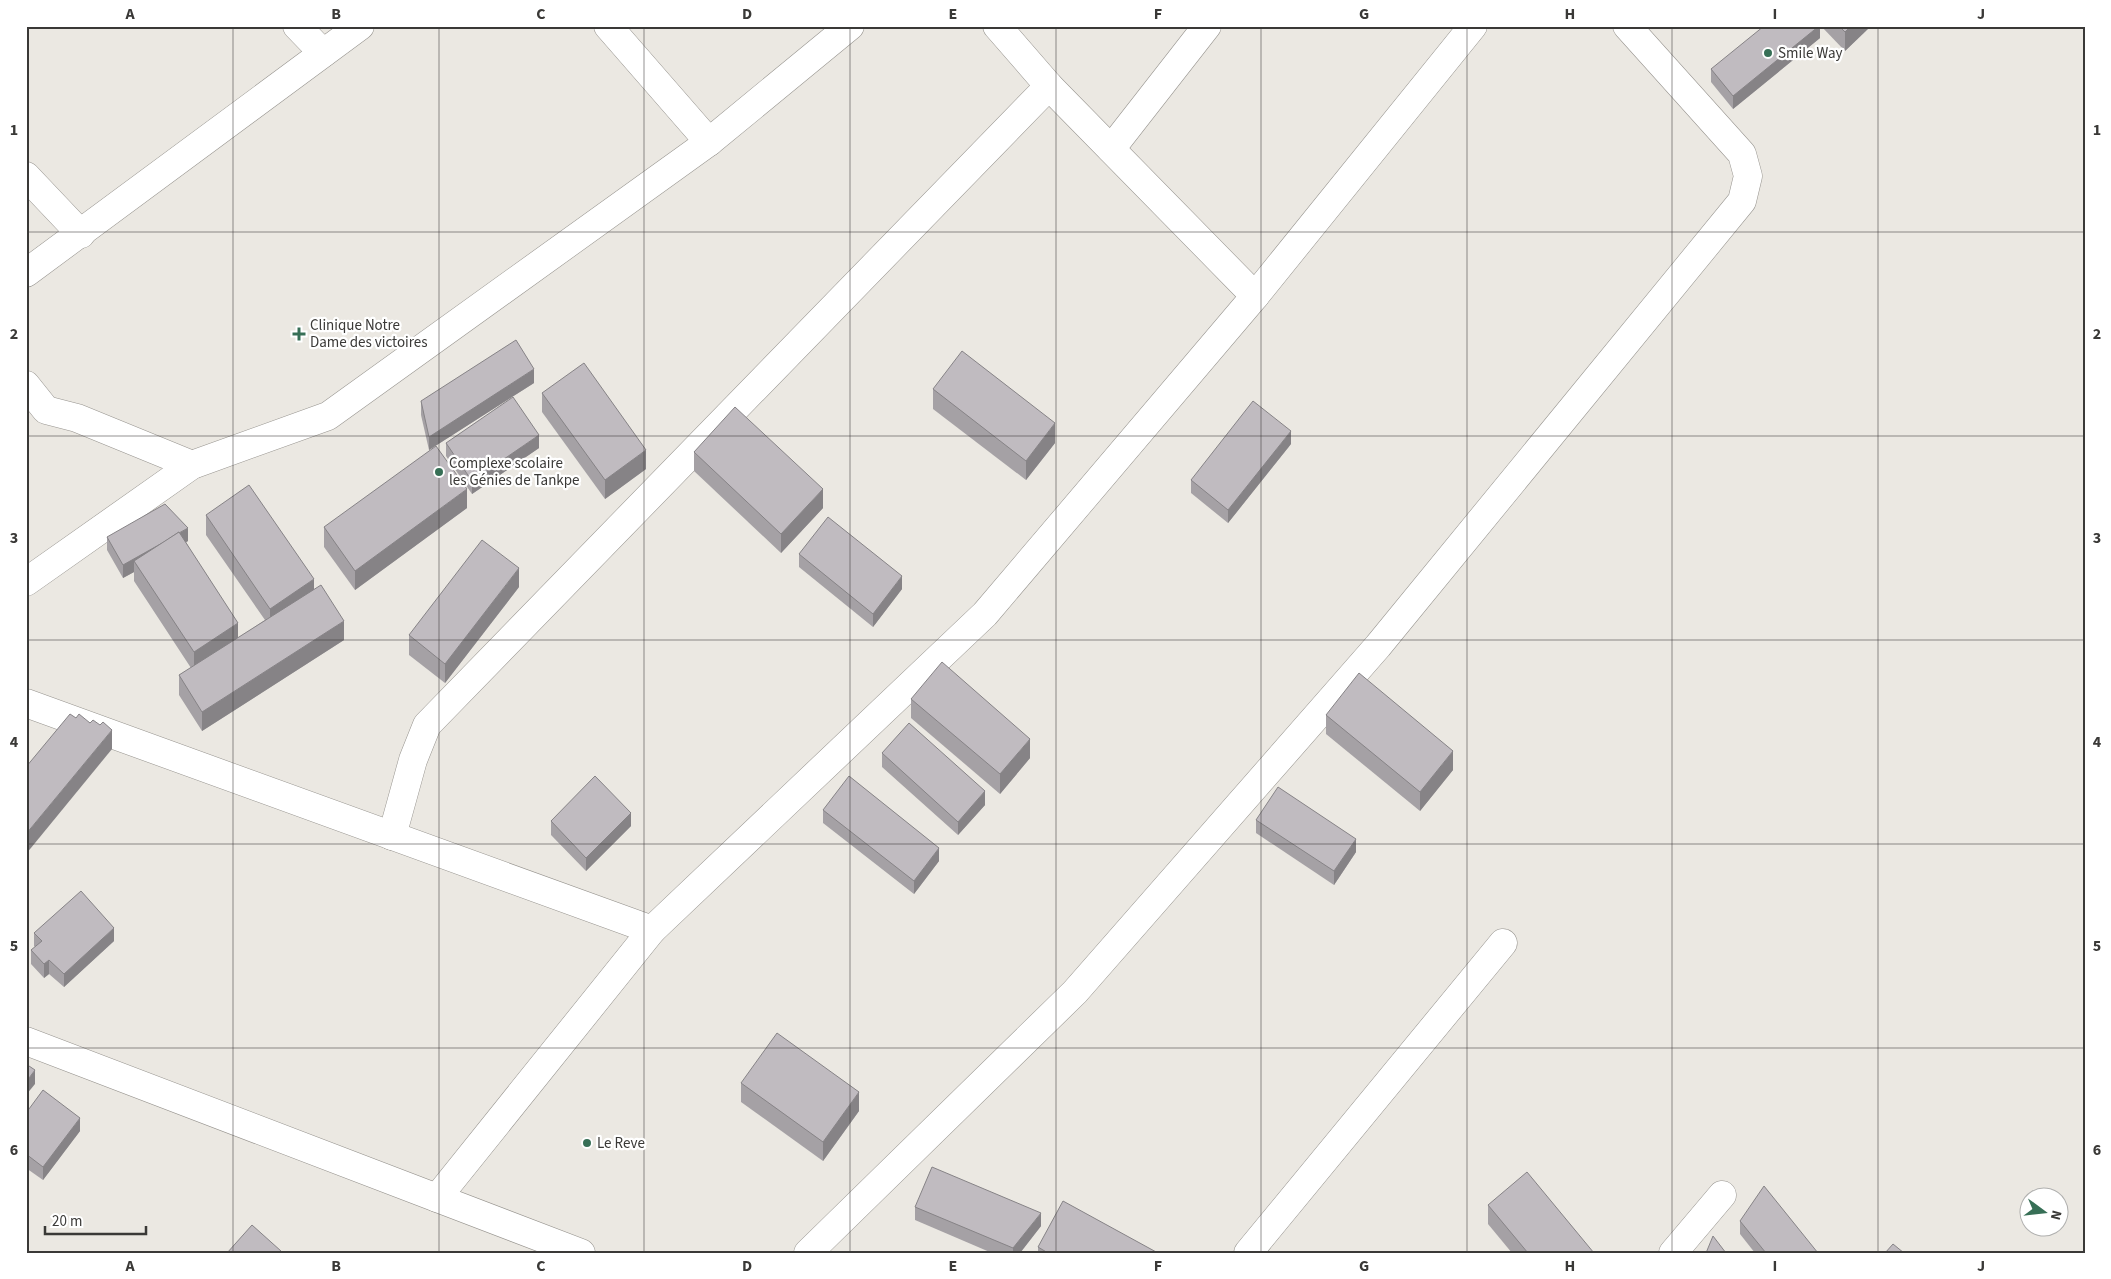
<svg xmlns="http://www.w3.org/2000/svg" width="2111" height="1279" viewBox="0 0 2111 1279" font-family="'Source Sans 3',sans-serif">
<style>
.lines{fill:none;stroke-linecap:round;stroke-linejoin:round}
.minor-casing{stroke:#97948f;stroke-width:29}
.minor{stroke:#fff;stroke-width:28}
.wall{fill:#a5a1a5}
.shaded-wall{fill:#868386}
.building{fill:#c0bbc0;stroke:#868386}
.grid{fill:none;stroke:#3a3937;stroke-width:1;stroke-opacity:0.55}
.poi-dot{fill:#376f56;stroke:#fff;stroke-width:2}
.labels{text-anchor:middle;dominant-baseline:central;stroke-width:4.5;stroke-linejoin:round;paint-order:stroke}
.poi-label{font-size:15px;fill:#3a3937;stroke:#fff;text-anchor:start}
.neatline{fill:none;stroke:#3a3937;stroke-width:2}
.grid-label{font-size:16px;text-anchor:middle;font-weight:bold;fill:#3a3937}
</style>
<rect width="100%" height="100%" fill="#ebe8e2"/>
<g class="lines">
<!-- minor casing -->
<g class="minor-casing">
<g id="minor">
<polyline points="297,26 323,53"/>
<polyline points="608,26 709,142"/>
<polyline points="997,26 1049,86 1255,296"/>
<polyline points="1111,149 1207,26"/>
<polyline points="26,176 81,234"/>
<polyline points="26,273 360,26"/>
<polyline points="26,385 46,410 77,418 192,465"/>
<polyline points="26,582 192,465 328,416 709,142 850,26"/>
<polyline points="26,703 652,930"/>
<polyline points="392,836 413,760 427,725 1049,86"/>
<polyline points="26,1041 581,1253"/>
<polyline points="437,1198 652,930 985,614 1255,296 1473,26"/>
<polyline points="808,1253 1075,992 1378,646 1742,201 1748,176 1742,154 1627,26"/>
<polyline points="1248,1253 1503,943"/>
<polyline points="1673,1253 1722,1195"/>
</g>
</g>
<!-- minor -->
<use href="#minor" class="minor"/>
</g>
<!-- wall -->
<g class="wall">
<polygon points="1820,26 1820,38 1733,109 1711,82 1711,69"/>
<polygon points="1821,26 1871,26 1845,51"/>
<polygon points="534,383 429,450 421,415 421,401"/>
<polygon points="933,389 1055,443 1026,480 933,409"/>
<polygon points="542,393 646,469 605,499 542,412"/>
<polygon points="446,443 539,448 472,494 446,456"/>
<polygon points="1291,444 1228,523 1191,493 1191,480"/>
<polygon points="694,452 823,508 781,553 694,471"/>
<polygon points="467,508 355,590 324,547 324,527"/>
<polygon points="206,515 314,589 344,640 202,731 179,695 179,675 191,668 134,581 134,572 123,578 107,550 107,537 188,541 186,542 238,638 265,620 206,535"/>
<polygon points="799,554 902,589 873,627 799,567"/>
<polygon points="519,587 445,683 409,655 409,635"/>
<polygon points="911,699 1030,758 1000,794 911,718"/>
<polygon points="1326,715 1453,770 1420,811 1326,734"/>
<polygon points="882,753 985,805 958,835 882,767"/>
<polygon points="823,810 939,861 914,894 823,823"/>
<polygon points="1256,820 1356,852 1334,885 1256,833"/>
<polygon points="551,821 631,826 586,871 551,835"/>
<polygon points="34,933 114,941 64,987 49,974 44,978 31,964 31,950 35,947 34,946"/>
<polygon points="741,1083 859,1111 823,1161 741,1102"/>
<polygon points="26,1113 80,1131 43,1180 26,1168"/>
<polygon points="1488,1205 1594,1253 1512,1253 1488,1224"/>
<polygon points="915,1207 1041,1226 1020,1253 992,1253 915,1220"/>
<polygon points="1740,1221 1818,1253 1755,1253 1740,1234"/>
<polygon points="1038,1247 1158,1253 1038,1253"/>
</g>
<!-- shaded-wall -->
<g class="shaded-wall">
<polygon points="1819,26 1820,26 1820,38 1733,109 1733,96"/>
<polygon points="1851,26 1871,26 1845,51 1845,32"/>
<polygon points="534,369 534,383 429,450 429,437"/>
<polygon points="1055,423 1055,443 1026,480 1026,461"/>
<polygon points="1291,431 1291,444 1228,523 1228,510"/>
<polygon points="539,435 539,448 472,494 472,481"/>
<polygon points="646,450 646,469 605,499 605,480"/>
<polygon points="467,489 467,508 355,590 355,571"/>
<polygon points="823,489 823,508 781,553 781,534"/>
<polygon points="188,528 188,541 139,569 134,561 134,572 123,578 123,565"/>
<polygon points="519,568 519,587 445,683 445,664"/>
<polygon points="902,576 902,589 873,627 873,614"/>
<polygon points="314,579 314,598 270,628 270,609"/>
<polygon points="344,621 344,640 202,731 202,712"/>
<polygon points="238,623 238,642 194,672 194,652"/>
<polygon points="112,730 112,749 26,854 26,834"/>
<polygon points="1030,739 1030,758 1000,794 1000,774"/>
<polygon points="1453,751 1453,770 1420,811 1420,792"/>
<polygon points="985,791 985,805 958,835 958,822"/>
<polygon points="631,813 631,826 586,871 586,858"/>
<polygon points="1356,839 1356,852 1334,885 1334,871"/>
<polygon points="939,848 939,861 914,894 914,881"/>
<polygon points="114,928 114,941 64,987 64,974"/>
<polygon points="49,960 49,974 44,978 44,964"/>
<polygon points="35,1070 35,1084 26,1095 26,1082"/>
<polygon points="859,1092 859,1111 823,1161 823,1142"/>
<polygon points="80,1118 80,1131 43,1180 43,1167"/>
<polygon points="1041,1213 1041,1226 1020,1253 1013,1253 1013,1248"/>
</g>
<!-- building -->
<g class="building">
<polygon points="1764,26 1819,26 1733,96 1711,69"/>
<polygon points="1839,26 1851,26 1845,32"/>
<polygon points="516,340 534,369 429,437 421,401"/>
<polygon points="962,351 1055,423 1026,461 933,389"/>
<polygon points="584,363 646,450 605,480 542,393"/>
<polygon points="513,397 539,435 472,481 446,443"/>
<polygon points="1253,401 1291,431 1228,510 1191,480"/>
<polygon points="735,407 823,489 781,534 694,452"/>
<polygon points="436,446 467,489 355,571 324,527"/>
<polygon points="249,485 314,579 270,609 206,515"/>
<polygon points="165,504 188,528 179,533 179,532 164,542 123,565 107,537"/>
<polygon points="828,517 902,576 873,614 799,554"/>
<polygon points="179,532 238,623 194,652 134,561"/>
<polygon points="482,540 519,568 445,664 409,635"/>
<polygon points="321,585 344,621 202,712 179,675"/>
<polygon points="942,662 1030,739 1000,774 911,699"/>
<polygon points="1359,673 1453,751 1420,792 1326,715"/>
<polygon points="70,714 76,718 79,714 90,723 93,720 100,725 103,722 112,730 26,834 26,767"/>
<polygon points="909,723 985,791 958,822 882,753"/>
<polygon points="595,776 631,813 586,858 551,821"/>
<polygon points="849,776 939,848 914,881 823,810"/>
<polygon points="1278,787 1356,839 1334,871 1256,820"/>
<polygon points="81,891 114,928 64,974 49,960 44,964 31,950 42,941 34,933"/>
<polygon points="777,1033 859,1092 823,1142 741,1083"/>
<polygon points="26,1064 35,1070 26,1082"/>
<polygon points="43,1090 80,1118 43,1167 26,1154 26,1113"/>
<polygon points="932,1167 1041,1213 1013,1248 915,1207"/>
<polygon points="1527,1172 1594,1253 1528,1253 1488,1205"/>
<polygon points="1764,1186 1818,1253 1766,1253 1740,1221"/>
<polygon points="1063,1201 1158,1253 1048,1253 1038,1247"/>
<polygon points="252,1225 281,1251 280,1253 227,1253"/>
<polygon points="1713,1236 1726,1253 1706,1253"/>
<polygon points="1893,1244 1904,1253 1885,1253"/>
</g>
<!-- grid -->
<path class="grid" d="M 233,26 L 233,1253M 439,26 L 439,1253M 644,26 L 644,1253M 850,26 L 850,1253M 1056,26 L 1056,1253M 1261,26 L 1261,1253M 1467,26 L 1467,1253M 1672,26 L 1672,1253M 1878,26 L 1878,1253M 26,232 L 2085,232M 26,436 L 2085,436M 26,640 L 2085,640M 26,844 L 2085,844M 26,1048 L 2085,1048"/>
<!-- markers -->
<g class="poi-dot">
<circle cx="1768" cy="53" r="5"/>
<path d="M296.5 326.5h5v5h5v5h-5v5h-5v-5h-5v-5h5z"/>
<circle cx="439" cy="472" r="5"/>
<circle cx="587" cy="1143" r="5"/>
</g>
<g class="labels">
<!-- poi labels -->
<g class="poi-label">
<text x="1778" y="53">Smile Way</text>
<text x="310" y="325">Clinique Notre<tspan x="310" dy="17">Dame des victoires</tspan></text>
<text x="449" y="463">Complexe scolaire<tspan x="449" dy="17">les Génies de Tankpe</tspan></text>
<text x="597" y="1143">Le Reve</text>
</g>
</g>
<!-- border -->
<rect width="2111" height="1279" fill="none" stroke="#ffffff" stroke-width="55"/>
<!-- north arrow -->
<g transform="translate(2044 1212) rotate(105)"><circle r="24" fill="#ffffff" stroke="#b0b0af"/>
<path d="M0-4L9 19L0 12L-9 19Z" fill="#376f56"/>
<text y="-8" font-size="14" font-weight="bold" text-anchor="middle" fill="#3a3937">N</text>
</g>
<!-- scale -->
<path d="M45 1226v8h101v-8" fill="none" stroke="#3a3937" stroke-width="2.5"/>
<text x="52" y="1226" font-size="15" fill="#3a3937" stroke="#ffffff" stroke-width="4" paint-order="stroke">20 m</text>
<rect x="28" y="28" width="2056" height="1224" class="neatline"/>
<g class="grid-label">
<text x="130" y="19">A</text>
<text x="336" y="19">B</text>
<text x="541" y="19">C</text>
<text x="747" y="19">D</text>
<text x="953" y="19">E</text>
<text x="1158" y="19">F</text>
<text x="1364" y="19">G</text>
<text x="1570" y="19">H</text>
<text x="1775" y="19">I</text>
<text x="1981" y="19">J</text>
<text x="14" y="135">1</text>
<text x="2097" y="135">1</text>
<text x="14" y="339">2</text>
<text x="2097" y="339">2</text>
<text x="14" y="543">3</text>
<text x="2097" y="543">3</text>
<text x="14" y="747">4</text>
<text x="2097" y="747">4</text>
<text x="14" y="951">5</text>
<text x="2097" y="951">5</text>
<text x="14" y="1155">6</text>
<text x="2097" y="1155">6</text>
<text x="130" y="1271">A</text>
<text x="336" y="1271">B</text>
<text x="541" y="1271">C</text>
<text x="747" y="1271">D</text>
<text x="953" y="1271">E</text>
<text x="1158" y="1271">F</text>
<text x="1364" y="1271">G</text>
<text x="1570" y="1271">H</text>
<text x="1775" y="1271">I</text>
<text x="1981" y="1271">J</text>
</g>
</svg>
